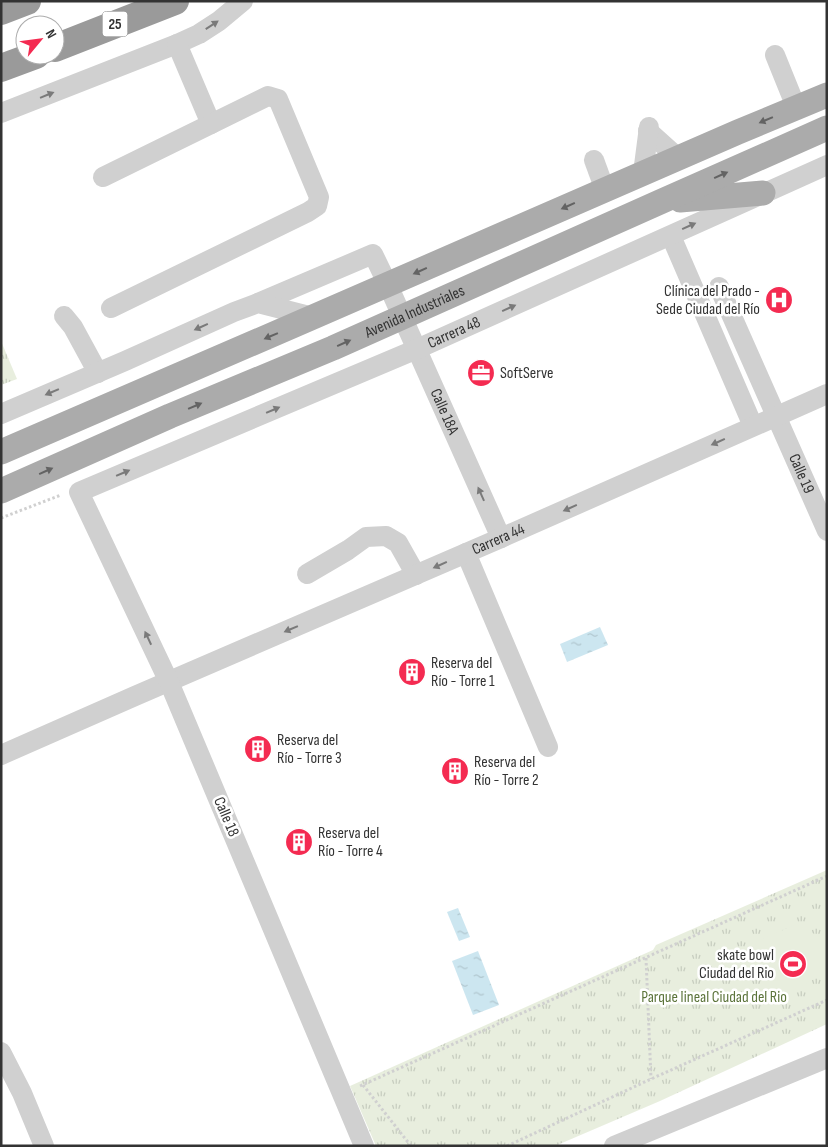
<svg xmlns="http://www.w3.org/2000/svg" width="828" height="1147" viewBox="0 0 828 1147" font-family="'Sofia Sans Condensed',sans-serif">
<style>
.grass{fill:url(#grass-tufts)}
.garden{fill:#e8eede}
.water{fill:url(#water-ripples)}
.lines{fill:none;stroke-linecap:round;stroke-linejoin:round}
.path{stroke:#d0d0d0;stroke-width:3;stroke-dasharray:2.5 2.5;stroke-linecap:butt}
.minor{stroke:#d0d0d0;stroke-width:20}
.major{stroke:#ababab;stroke-width:25}
.highway{stroke:#9a9a9a;stroke-width:28}
.oneway{fill:#7a7a7a}
.oneway2{fill:#636363}
.labels{text-anchor:middle;dominant-baseline:central;stroke-width:5;stroke-linejoin:round;paint-order:stroke}
.shield{fill:#fff;stroke:#707070;stroke-width:1}
.shield-label{font-size:15px;font-weight:bold;fill:#333}
.poi-label{font-size:16px;fill:#333;stroke:#fff;text-anchor:start}
.street-label{font-size:16px;fill:#333;stroke:#fff}
.park-label{font-size:16px;fill:#5c743b;stroke:#fff}
</style>
<defs>
<pattern id="grass-tufts" width="24" height="20" patternUnits="userSpaceOnUse" patternTransform="scale(1.25)"><rect width="24" height="20" fill="#e8eede"/><path d="M3 7l-1-3M5 7V3M7 7l1-3M15 17l-1-3M17 17v-4M19 17l1-3" fill="none" stroke="#c7cdbf"/></pattern>
<pattern id="water-ripples" width="26" height="14" patternUnits="userSpaceOnUse" patternTransform="scale(1.25)"><rect width="26" height="14" fill="#cce6f0"/><path d="M2 4q2-2 4 0t4 0M15 11q2-2 4 0t4 0" fill="none" stroke="#b0c6ce"/></pattern>
</defs>
<rect width="100%" height="100%" fill="#fff"/>
<!-- grass -->
<g class="grass">
<polygon points="1,341 17,379 1,385"/>
<polygon points="827,870 827,1024 660,1101 555,1146 376,1146 350,1086 653,950 656,945"/>
</g>
<!-- garden -->
<path class="garden" d="M 796,924 L 825,940 L 827,972 L 775,1000 C 766,982 756,963 752,944 Z"/>
<!-- water -->
<g class="water">
<polygon points="600,627 608,645 567,662 560,644"/>
<polygon points="458,908 470,937 459,941 447,912"/>
<polygon points="478,951 499,1005 473,1015 452,961"/>
</g>
<g class="lines">
<!-- path -->
<g class="path">
<polyline points="1,518 61,495"/>
<polyline points="646,958 651,1079"/>
<polyline points="363,1085 411,1146"/>
<polyline points="360,1086 827,876"/>
<polyline points="507,1146 651,1079 827,1000"/>
</g>
<!-- minor -->
<g class="minor">
<polyline points="775,55 796,107"/>
<polyline points="1,113 177,44 199,34 219,21 243,1"/>
<polyline points="648,131 678,158"/>
<polyline points="594,160 605,190"/>
<polyline points="643,173 649,127"/>
<polyline points="103,177 211,124 177,44"/>
<polyline points="674,243 753,426"/>
<path id="s1" d="M 719,287 L 827,531"/>
<path id="s2" d="M 258,303 L 373,254 L 388,285 L 501,538"/>
<polyline points="111,308 308,212 317,206 319,197 278,99 268,96 211,124"/>
<polyline points="64,316 73,327 98,373"/>
<polyline points="1,414 125,361 234,312 258,303 313,317"/>
<polyline points="466,553 548,747"/>
<polyline points="307,574 348,550 366,537 386,536 398,543 416,575"/>
<path id="s3" d="M 1,755 L 135,696 L 501,538 L 827,394"/>
<polyline points="1,1052 22,1093 44,1146"/>
<path id="s4" d="M 364,1146 L 169,682 L 79,492 L 417,349 L 827,165"/>
<polyline points="614,1146 827,1058"/>
</g>
<!-- major -->
<g class="major">
<polyline points="680,200 763,193"/>
<polyline points="1,452 313,317 738,132 827,95"/>
<path id="s5" d="M 1,491 L 170,416 L 333,348 L 660,202 L 827,128"/>
</g>
<!-- highway -->
<g class="highway">
<polyline points="1,11 27,1"/>
<polyline points="55,48 175,1"/>
<polyline points="1,68 36,55"/>
</g>
</g>
<!-- one-way arrows -->
<defs><path id="oneway-solid" d="M-6-.8H1V-3.2L6.5 0L1 3.2V.8H-6Z" transform="scale(1.25)"/></defs>
<g class="oneway">
<use href="#oneway-solid" transform="translate(212 25) rotate(-33)"/>
<use href="#oneway-solid" transform="translate(47 95) rotate(-22)"/>
<use href="#oneway-solid" transform="translate(689 226) rotate(-24)"/>
<use href="#oneway-solid" transform="translate(509 308) rotate(-24)"/>
<use href="#oneway-solid" transform="translate(201 327) rotate(156)"/>
<use href="#oneway-solid" transform="translate(52 392) rotate(157)"/>
<use href="#oneway-solid" transform="translate(273 410) rotate(-23)"/>
<use href="#oneway-solid" transform="translate(718 442) rotate(156)"/>
<use href="#oneway-solid" transform="translate(123 473) rotate(-23)"/>
<use href="#oneway-solid" transform="translate(481 494) rotate(-114)"/>
<use href="#oneway-solid" transform="translate(570 508) rotate(156)"/>
<use href="#oneway-solid" transform="translate(440 565) rotate(156)"/>
<use href="#oneway-solid" transform="translate(291 629) rotate(157)"/>
<use href="#oneway-solid" transform="translate(148 638) rotate(-115)"/>
</g>
<g class="oneway2">
<use href="#oneway-solid" transform="translate(766 120) rotate(157)"/>
<use href="#oneway-solid" transform="translate(721 175) rotate(-24)"/>
<use href="#oneway-solid" transform="translate(568 206) rotate(156)"/>
<use href="#oneway-solid" transform="translate(420 271) rotate(156)"/>
<use href="#oneway-solid" transform="translate(271 336) rotate(157)"/>
<use href="#oneway-solid" transform="translate(344 343) rotate(-24)"/>
<use href="#oneway-solid" transform="translate(195 406) rotate(-23)"/>
<use href="#oneway-solid" transform="translate(46 471) rotate(-24)"/>
</g>
<!-- icons -->
<defs>
<g id="hospital-disc" transform="scale(1.4375)"><circle r="9.5" fill="#f42b51" stroke="#fff"/><path d="M-5-5h3v3.5h4V-5h3V5h-3V1.5h-4V5h-3Z" fill="#fff"/></g>
<g id="office-disc" transform="scale(1.4375)"><circle r="9.5" fill="#f42b51" stroke="#fff"/><path d="M-6-3h4V-5.5h4V-3h4V5H-6ZM-1-4.5V-3h2v-1.5ZM-6 0V1H6V0Z" fill="#fff"/></g>
<g id="building-disc" transform="scale(1.4375)"><circle r="9.5" fill="#f42b51" stroke="#fff"/><path d="M-4-6H4V6H1V3H-1V6H-4ZM-2.5-4.3h1.7v1.8h-1.7ZM.8-4.3h1.7v1.8H.8ZM-2.5-1h1.7V.8h-1.7ZM.8-1h1.7V.8H.8Z" fill="#fff"/></g>
<g id="stadium-disc" transform="scale(1.4375)"><circle r="9.5" fill="#f42b51" stroke="#fff"/><path d="M0-5a6.5 5 0 1 0 0 10a6.5 5 0 1 0 0-10ZM-3.5-1.8h7v3.6h-7Z" fill="#fff"/></g>
</defs>
<g fill-rule="evenodd">
<use href="#hospital-disc" x="779" y="300"/>
<use href="#office-disc" x="481" y="373"/>
<use href="#building-disc" x="412" y="672"/>
<use href="#building-disc" x="258" y="749"/>
<use href="#building-disc" x="455" y="771"/>
<use href="#building-disc" x="299" y="842"/>
<use href="#stadium-disc" x="793" y="964"/>
</g>
<g class="labels">
<!-- shield labels -->
<rect class="shield" x="102.5" y="11.5" width="25" height="25" rx="4"/>
<g class="shield-label">
<text x="115" y="24">25</text>
</g>
<!-- poi labels -->
<g class="poi-label">
<text x="760" y="291" text-anchor="end">Clínica del Prado -<tspan x="760" dy="18">Sede Ciudad del Río</tspan></text>
<text x="500" y="373">SoftServe</text>
<text x="431" y="663">Reserva del<tspan x="431" dy="18">Río - Torre 1</tspan></text>
<text x="277" y="740">Reserva del<tspan x="277" dy="18">Río - Torre 3</tspan></text>
<text x="474" y="762">Reserva del<tspan x="474" dy="18">Río - Torre 2</tspan></text>
<text x="318" y="833">Reserva del<tspan x="318" dy="18">Río - Torre 4</tspan></text>
<text x="774" y="955" text-anchor="end">skate bowl<tspan x="774" dy="18">Ciudad del Rio</tspan></text>
</g>
<!-- street labels -->
<g class="street-label">
<text stroke="none"><textPath href="#s5" startOffset="451">Avenida Industriales</textPath></text>
<text stroke="none"><textPath href="#s4" startOffset="1121">Carrera 48</textPath></text>
<text stroke="none"><textPath href="#s2" startOffset="298">Calle 18A</textPath></text>
<text stroke="none"><textPath href="#s1" startOffset="204">Calle 19</textPath></text>
<text stroke="none"><textPath href="#s3" startOffset="542">Carrera 44</textPath></text>
<text transform="translate(226 817) rotate(67)">Calle 18</text>
</g>
<!-- park labels -->
<g class="park-label">
<text x="714" y="997">Parque lineal Ciudad del Rio</text>
</g>
</g>
<!-- border -->
<rect width="828" height="1147" fill="none" stroke="#333333" stroke-width="5"/>
<!-- north arrow -->
<g transform="translate(40 40) rotate(61)"><circle r="24" fill="#ffffff" stroke="#adadad"/>
<path d="M0-4L9 19L0 12L-9 19Z" fill="#f42b51"/>
<text y="-8" font-size="14" font-weight="bold" text-anchor="middle" fill="#333333">N</text>
</g>
</svg>
